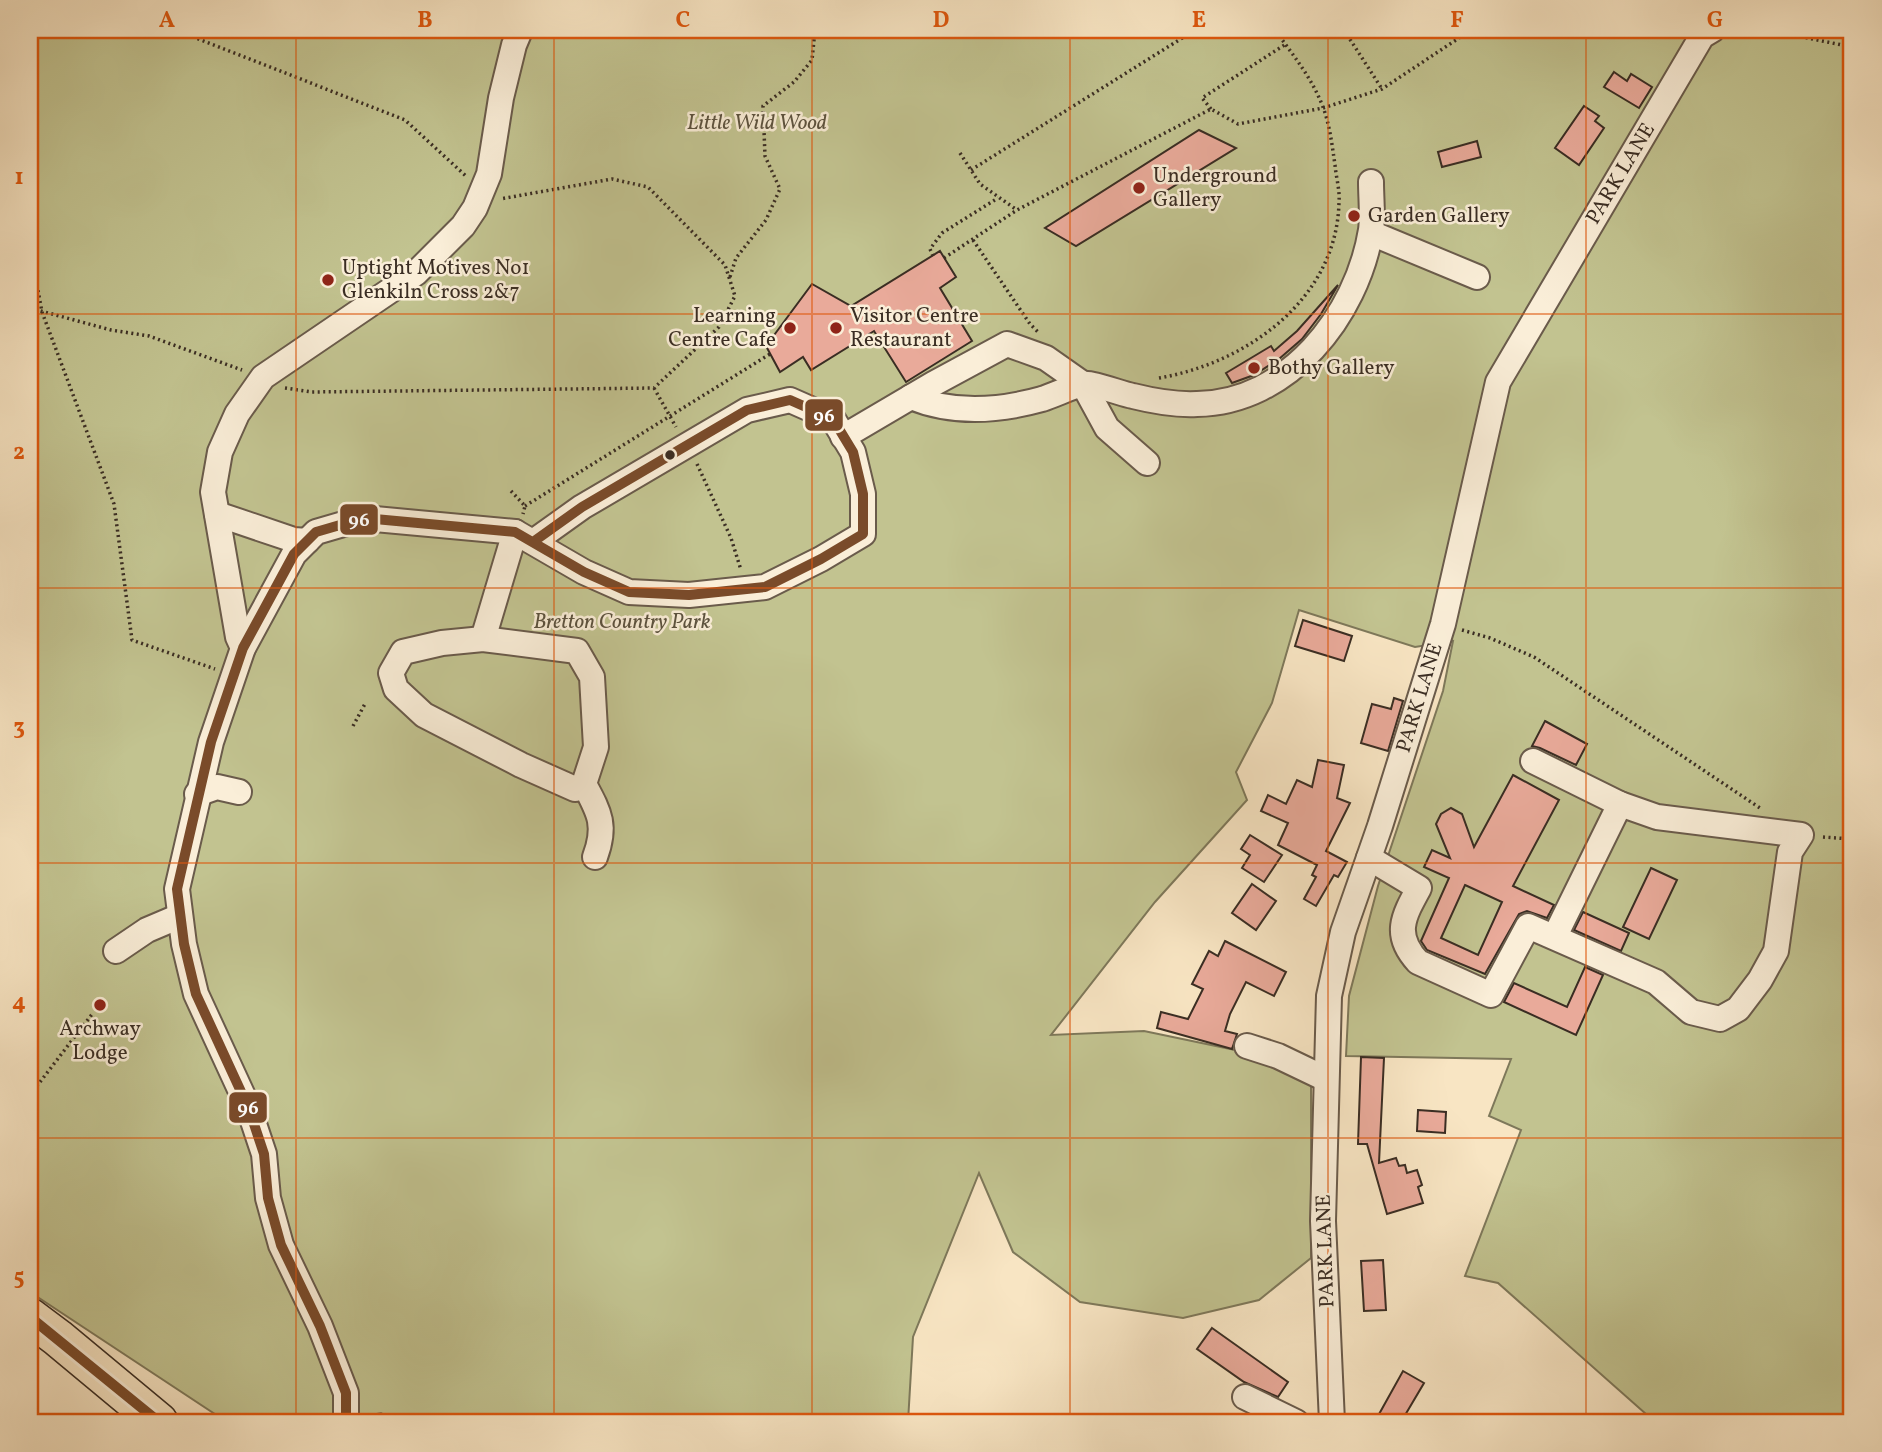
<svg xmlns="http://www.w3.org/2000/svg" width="1882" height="1452" viewBox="0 0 1882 1452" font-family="Vollkorn,serif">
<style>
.green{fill:#c2c390;stroke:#7e785a;stroke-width:2}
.building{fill:#e9aa9a;stroke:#3a2d23;stroke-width:2;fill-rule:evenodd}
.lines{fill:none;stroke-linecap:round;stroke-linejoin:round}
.minor-casing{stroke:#6a5b4b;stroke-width:28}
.highway-casing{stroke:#3a2d23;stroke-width:40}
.path{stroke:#3a2d23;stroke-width:3.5;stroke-dasharray:2 3.5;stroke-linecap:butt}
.minor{stroke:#faeed8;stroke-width:24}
.highway{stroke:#f8e5c3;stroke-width:37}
.bus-1-casing{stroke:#faeed8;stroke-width:16}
.bus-1{stroke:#7a4b2a;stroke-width:10}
.grid{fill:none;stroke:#df570d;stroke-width:2;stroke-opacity:0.55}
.poi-dot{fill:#8f2418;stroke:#faeed8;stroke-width:2.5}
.bus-dot{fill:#3a2d23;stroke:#faeed8;stroke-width:2.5}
.labels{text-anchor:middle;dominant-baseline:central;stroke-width:5;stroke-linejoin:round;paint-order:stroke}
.park-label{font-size:21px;font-style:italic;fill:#5c523e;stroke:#faeed8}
.street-label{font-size:21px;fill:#3a2d23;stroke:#faeed8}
.poi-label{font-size:21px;fill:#3a2d23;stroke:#faeed8;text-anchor:start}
.line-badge{stroke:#faeed8;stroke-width:2.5}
.badge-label{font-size:19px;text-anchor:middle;font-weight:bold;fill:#fff}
.neatline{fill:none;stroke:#df570d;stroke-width:2.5}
.grid-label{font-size:23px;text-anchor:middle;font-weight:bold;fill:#df570d}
</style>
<rect width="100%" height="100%" fill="#f8e5c3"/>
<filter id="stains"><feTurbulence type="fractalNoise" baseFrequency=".00286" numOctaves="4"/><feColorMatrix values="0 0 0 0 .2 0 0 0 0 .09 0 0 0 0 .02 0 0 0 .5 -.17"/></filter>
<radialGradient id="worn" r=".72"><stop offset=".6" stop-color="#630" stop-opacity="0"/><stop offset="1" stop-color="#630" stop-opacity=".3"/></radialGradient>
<!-- green -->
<polygon class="green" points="30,30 1852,30 1852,1422 1655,1422 1498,1283 1465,1276 1521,1130 1489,1116 1511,1059 1346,1056 1349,996 1378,886 1443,691 1453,641 1415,647 1299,610 1272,703 1236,772 1247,800 1155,902 1051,1035 1144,1031 1259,1055 1311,1084 1311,1258 1259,1300 1183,1318 1080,1302 1013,1252 979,1173 913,1337 908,1422 397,1422 381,1413 340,1422 227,1422 30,1292"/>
<!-- building -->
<g class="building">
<polygon points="1614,72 1627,81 1631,74 1652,87 1639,108 1604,87"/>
<polygon points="1584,106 1599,116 1595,121 1604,128 1579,165 1555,148"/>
<polygon points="1199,130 1236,148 1076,246 1045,228"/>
<polygon points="1477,141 1481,157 1442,167 1438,152"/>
<polygon points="940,251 956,277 940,288 972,341 906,382 874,331 811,370 803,357 780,372 766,346 812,284 851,306"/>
<polygon points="1338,285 1321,314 1302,339 1279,359 1254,375 1232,383 1226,373 1271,346 1274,351 1297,331"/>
<polygon points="1303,620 1352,636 1344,661 1295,646"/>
<polygon points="1394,698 1403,701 1388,751 1361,743 1372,704 1391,709"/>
<polygon points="1545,721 1587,744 1576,765 1540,748 1532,746"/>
<polygon points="1318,760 1344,765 1337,798 1350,803 1326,851 1347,862 1338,877 1334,875 1316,906 1304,899 1316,877 1312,875 1317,865 1278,845 1288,823 1261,811 1268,795 1286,804 1297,780 1312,787"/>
<path d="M 1513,775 L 1559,800 L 1513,886 L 1554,905 L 1547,918 L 1527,911 L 1519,914 L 1485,974 L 1427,950 L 1421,941 L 1449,878 L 1424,867 L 1432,850 L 1450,858 L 1436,824 L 1441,814 L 1451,808 L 1462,814 L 1474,847 ZM 1465,885 L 1502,902 L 1478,955 L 1441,938 Z"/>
<polygon points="1250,835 1282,855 1264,882 1242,868 1250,855 1241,849"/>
<polygon points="1651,868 1677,880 1649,939 1623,927"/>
<polygon points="1252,884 1276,901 1256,930 1232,913"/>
<polygon points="1583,912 1629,933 1621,951 1574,930"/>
<polygon points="1225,941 1286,972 1274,996 1246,982 1230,1014 1225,1031 1237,1034 1232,1049 1157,1028 1161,1012 1188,1019 1203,989 1192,984 1209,951 1218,956"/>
<polygon points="1585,967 1603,975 1576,1035 1504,1002 1514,983 1567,1007"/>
<polygon points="1361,1057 1384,1058 1379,1163 1396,1158 1399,1166 1405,1165 1407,1173 1417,1170 1422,1185 1418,1187 1423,1203 1387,1214 1367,1144 1358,1144"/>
<polygon points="1418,1110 1446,1112 1445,1133 1417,1131"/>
<polygon points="1383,1260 1386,1310 1364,1311 1361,1261"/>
<polygon points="1212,1328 1288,1382 1278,1397 1244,1382 1197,1349"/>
<polygon points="1403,1371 1424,1383 1401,1422 1388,1422 1378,1416"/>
</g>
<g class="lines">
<!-- minor casing -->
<g class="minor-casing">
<g id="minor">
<polyline points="1371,233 1477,277"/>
<path d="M 911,397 C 952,414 999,411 1042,399 C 1054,395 1071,387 1082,384 C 1093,382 1121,394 1133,396 C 1153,401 1177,405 1197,404 C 1288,403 1357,316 1371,230 C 1373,215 1371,198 1371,182"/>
<polyline points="843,437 933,384 1007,344 1046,358 1083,384 1107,428 1147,463"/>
<polyline points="217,514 294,540 307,541"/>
<polygon points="483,639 577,651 592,677 596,747 584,784 575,789 521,765 424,715 396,689 391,673 403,652 442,643"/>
<polyline points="483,639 515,532"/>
<polyline points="243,648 238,637 213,492 220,452 237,414 263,377 416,273 463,226 475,208 489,174 501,98 514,45 519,33"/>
<path d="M 584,784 C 599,812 607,825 595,857"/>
<polyline points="197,794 217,787 239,792"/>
<path d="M 1369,858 L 1419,888 C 1403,917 1393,935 1418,962 L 1491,995 L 1528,926 L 1656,982 L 1691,1012 L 1720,1019 L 1738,1009 L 1760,980 L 1776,951 L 1790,852 L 1801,835 L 1657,817 L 1620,804 L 1533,761"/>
<polyline points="1555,936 1620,804"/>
<polyline points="116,951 147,930 180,916"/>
<polyline points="1247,1046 1278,1056 1326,1079"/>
<polyline points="1245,1397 1296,1422"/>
<polyline points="346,1422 346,1393 320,1326 281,1245 268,1198 264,1154 249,1109 196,994 184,944 177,889 211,742 243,648 294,554 316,532 364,518 515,532 584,572 629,592 689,595 765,587 821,559 863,534 863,494 853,452 833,419 790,400 747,410 582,507 533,542"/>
<polyline points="1332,1422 1323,1221 1329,996 1343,932 1380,826 1443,624 1498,382 1702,36 1712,30"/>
</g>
</g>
<!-- highway casing -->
<g class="highway-casing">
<polyline id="highway" points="30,1317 58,1338 159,1422"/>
</g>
<!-- path -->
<g class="path">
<polyline points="185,30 186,34 405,120 467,177"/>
<polyline points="1344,30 1382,89"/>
<polyline points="1768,30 1852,47"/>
<polyline points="1211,109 1202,98 1286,44"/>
<polyline points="960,153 980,184 1017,210"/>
<polyline points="971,170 1195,30"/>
<polyline points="973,240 1030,324 1038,332"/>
<polyline points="30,247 42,312 114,504 132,640 215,669"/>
<polyline points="933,256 930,249 942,233 998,198"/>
<polyline points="944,258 1017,210 1211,109 1238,124 1323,108 1382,89 1471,30"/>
<polyline points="730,277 736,258 766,220 780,189 765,156 763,106 794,82 812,60 815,30"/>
<polyline points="30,308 111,330 149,336 242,370"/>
<path d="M 1159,378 C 1247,363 1337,299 1339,202 C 1340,190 1336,177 1335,165 C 1332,145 1330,126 1323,107 C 1312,78 1293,55 1275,30"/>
<polyline points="285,388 312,392 654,388 719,327 735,296 725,265 648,187 612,179 500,199"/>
<polyline points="654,388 676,427"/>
<polyline points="697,464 731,538 741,570"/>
<polyline points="511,491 525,506 523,514"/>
<polyline points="525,506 770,354"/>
<polyline points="1462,630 1490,638 1534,657 1760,808"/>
<polyline points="353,726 366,702"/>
<polyline points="1823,837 1852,839"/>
<polyline points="30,1095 93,1013"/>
</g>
<!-- minor -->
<use href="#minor" class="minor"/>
<!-- highway -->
<use href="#highway" class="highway"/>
<!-- bus-1 casing -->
<g class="bus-1-casing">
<g id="bus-1">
<polyline points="30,1317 159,1422"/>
<polyline points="346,1422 346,1393 320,1326 281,1245 268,1198 264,1154 249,1109 196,994 184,944 177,889 211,742 243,648 294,554 316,532 364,518 515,532 584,572 629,592 689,595 765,587 821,559 863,534 863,494 853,452 833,419 790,400 747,410 582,507 533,542"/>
</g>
</g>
<!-- bus-1 -->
<use href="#bus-1" class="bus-1"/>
</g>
<!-- grid -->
<path class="grid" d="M 296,30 L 296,1422M 554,30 L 554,1422M 812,30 L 812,1422M 1070,30 L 1070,1422M 1328,30 L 1328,1422M 1586,30 L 1586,1422M 30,314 L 1852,314M 30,588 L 1852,588M 30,863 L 1852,863M 30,1138 L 1852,1138"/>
<!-- markers -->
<g class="poi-dot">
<circle cx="1139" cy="188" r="7"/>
<circle cx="1354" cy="216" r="7"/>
<circle cx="328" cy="280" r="7"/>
<circle cx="790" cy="328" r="7"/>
<circle cx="836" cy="328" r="7"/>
<circle cx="1254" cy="368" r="7"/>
<circle cx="100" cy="1005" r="7"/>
</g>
<circle class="bus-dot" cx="670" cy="455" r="6"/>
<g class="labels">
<!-- park labels -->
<g class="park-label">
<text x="757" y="123">Little Wild Wood</text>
<text x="622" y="622">Bretton Country Park</text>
</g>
<!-- street labels -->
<g class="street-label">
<text transform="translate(1621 174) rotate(-59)">PARK LANE</text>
<text transform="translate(1420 698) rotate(-73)">PARK LANE</text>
<text transform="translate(1326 1251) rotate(-92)">PARK LANE</text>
</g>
<!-- poi labels -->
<g class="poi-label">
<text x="1153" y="176">Underground<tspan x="1153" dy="24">Gallery</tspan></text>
<text x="1368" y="216">Garden Gallery</text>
<text x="342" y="268">Uptight Motives No1<tspan x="342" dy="24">Glenkiln Cross 2&amp;7</tspan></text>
<text x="776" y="316" text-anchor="end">Learning<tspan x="776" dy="24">Centre Cafe</tspan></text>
<text x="850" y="316">Visitor Centre<tspan x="850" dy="24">Restaurant</tspan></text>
<text x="1268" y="368">Bothy Gallery</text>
<text x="100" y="1029" text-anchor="middle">Archway<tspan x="100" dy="24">Lodge</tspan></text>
</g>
</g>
<g class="line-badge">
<rect x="804" y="398" width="40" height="34" rx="7" fill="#7a4b2a"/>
<rect x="339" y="503" width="40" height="33" rx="7" fill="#7a4b2a"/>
<rect x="228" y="1091" width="40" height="33" rx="7" fill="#7a4b2a"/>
</g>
<g class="badge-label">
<text x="824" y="422">96</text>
<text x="359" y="526">96</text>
<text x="248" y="1114">96</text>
</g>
<!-- margin -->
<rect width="1882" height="1452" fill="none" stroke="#f8e5c3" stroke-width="77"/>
<rect x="38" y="38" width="1805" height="1376" class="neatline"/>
<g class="grid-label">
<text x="167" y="27">A</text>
<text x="425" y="27">B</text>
<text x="683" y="27">C</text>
<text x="941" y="27">D</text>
<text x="1199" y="27">E</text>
<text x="1457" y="27">F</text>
<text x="1715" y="27">G</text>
<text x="19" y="184">1</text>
<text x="19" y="459">2</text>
<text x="19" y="734">3</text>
<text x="19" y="1009">4</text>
<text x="19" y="1284">5</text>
</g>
<rect width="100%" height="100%" filter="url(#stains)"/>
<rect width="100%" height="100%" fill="url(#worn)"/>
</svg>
